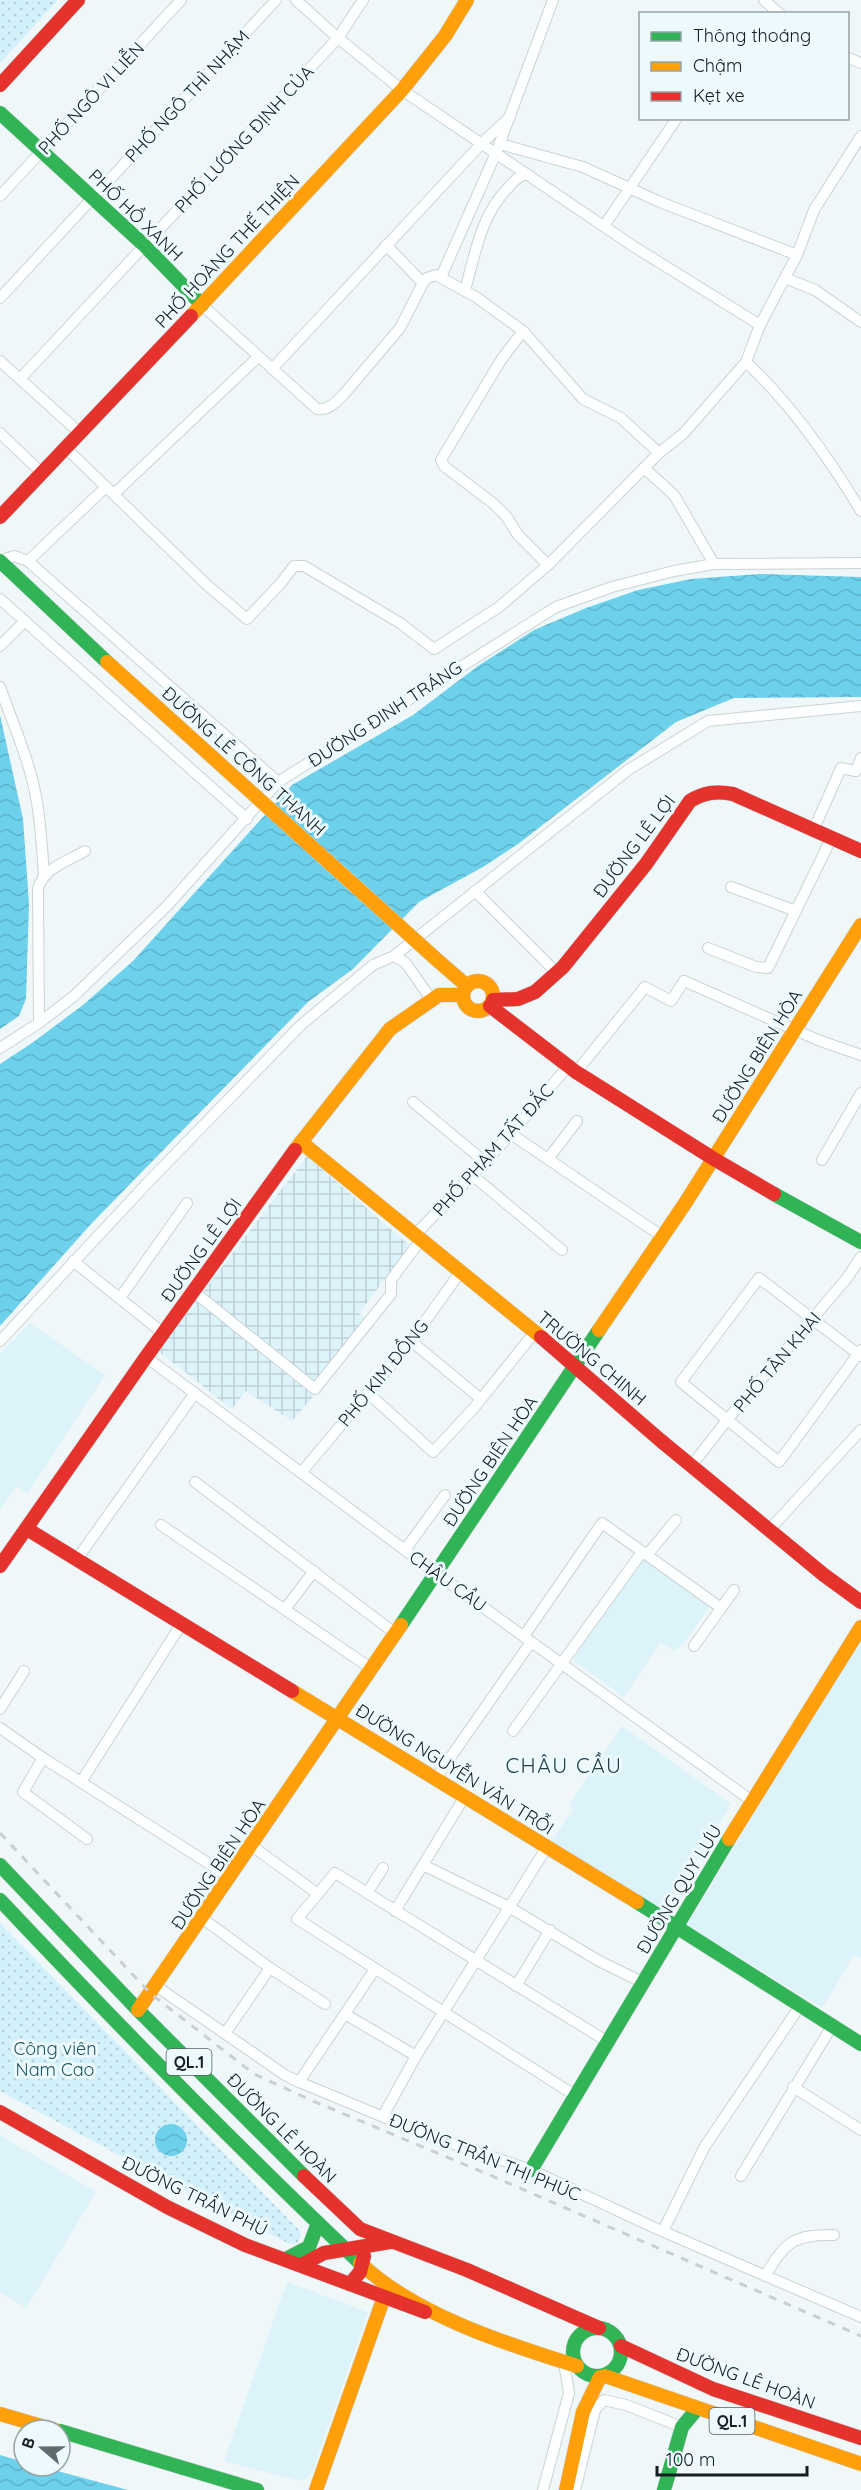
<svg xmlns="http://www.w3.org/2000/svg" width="861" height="2490" viewBox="0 0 861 2490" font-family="Quicksand,sans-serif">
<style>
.built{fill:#ddf3fa}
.industrial{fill:url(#industrial-grid)}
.park{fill:url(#park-dots)}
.water{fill:url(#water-waves)}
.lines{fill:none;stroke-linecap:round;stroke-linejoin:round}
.street-casing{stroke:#cad3d6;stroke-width:12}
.fast-casing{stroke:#cad3d6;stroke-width:15}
.slow-casing{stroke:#cad3d6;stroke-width:15}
.jam-casing{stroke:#cad3d6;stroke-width:15}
.street{stroke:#fdfefe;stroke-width:10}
.fast{stroke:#30b455;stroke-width:14}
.slow{stroke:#ff9f0a;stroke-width:14}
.jam{stroke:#e5322d;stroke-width:14}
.rail{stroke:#cccfd0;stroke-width:3;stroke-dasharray:8 8;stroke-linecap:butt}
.slow-bridge-casing{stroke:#cad3d6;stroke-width:15;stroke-linecap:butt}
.slow-bridge{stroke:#ff9f0a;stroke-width:14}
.labels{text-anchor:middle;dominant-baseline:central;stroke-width:6;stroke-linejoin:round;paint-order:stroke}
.shield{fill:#ecf9fd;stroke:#546064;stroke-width:1.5}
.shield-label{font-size:16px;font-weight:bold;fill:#131f23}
.street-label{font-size:18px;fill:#131f23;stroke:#ecf9fd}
.park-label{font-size:18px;fill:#1d5463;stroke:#ecf9fd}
.quarter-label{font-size:21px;letter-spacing:1.5px;fill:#233f48;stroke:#ecf9fd}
</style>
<defs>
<pattern id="industrial-grid" width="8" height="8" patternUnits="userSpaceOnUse" patternTransform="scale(1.5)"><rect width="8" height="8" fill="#ddf3fa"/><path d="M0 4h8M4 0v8" fill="none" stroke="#bdd0d6"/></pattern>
<pattern id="park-dots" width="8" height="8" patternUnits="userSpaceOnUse" patternTransform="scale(1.5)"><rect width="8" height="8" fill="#d3f1fb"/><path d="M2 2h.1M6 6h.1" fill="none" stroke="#b4ced7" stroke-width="1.8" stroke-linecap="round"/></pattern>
<pattern id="water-waves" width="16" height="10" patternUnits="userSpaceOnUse" patternTransform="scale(1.5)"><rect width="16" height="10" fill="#6dd1ec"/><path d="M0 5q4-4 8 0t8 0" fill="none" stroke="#5eb3ca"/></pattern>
</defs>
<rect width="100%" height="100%" fill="#f0f7f9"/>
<!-- built -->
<g class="built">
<polygon points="30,1323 105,1375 27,1494 16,1486 0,1510 0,1354"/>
<polygon points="640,1560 645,1560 709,1607 687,1639 675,1651 660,1643 624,1697 573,1660"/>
<polygon points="861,1638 861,1959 854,1955 822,2008 687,1925"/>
<polygon points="622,1726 731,1804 666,1912 551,1841 573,1810 569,1805"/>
<polygon points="0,2135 96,2192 26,2308 0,2292"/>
<polygon points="287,2282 368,2312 312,2473 306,2479 299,2481 224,2461"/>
</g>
<!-- industrial -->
<polygon class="industrial" points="307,1156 410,1246 359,1313 374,1326 292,1421 246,1391 232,1409 158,1351"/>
<!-- park -->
<g class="park">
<polygon points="0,0 58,0 0,63"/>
<polygon points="0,1923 299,2230 301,2236 297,2243 290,2244 210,2204 0,2091"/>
</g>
<!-- water -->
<g class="water">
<polygon points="760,574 861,577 861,697 734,698 676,722 518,844 483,867 419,902 353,969 308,1002 91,1224 0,1326 0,1064 32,1043 83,1005 133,961 292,785 413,715 478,666 534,630 586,608 638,590 691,579"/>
<polygon points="0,715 23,819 29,904 26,999 19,1016 0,1029"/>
<circle cx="171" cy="2140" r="16"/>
<polygon points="0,2455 24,2462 24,2466 39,2466 128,2490 0,2490"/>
</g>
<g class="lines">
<!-- street casing -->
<g class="street-casing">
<g id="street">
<polyline points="296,0 338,38 402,90 633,246 760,325"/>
<polyline points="764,0 780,14"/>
<polyline points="848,58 861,63"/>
<polyline points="500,144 583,167 660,202 797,255"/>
<polyline points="0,196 181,0"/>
<polyline points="604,226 677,118"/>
<polyline points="386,245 423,283"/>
<polyline points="441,277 496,153 553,0"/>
<polyline points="785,278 815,290 861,322"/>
<path d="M 465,290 C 475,255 480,219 505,191 C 512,184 517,176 527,174"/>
<polyline points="0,298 276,0"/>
<path d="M 202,305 L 317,409 C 328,411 336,402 344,394 L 400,328 L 423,283 L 427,278 L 436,275 L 476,297 L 523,331 L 583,399 L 621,418 L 659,453"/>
<polyline points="523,331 501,360 441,460 444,466 494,504 506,516 518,535 548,565"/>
<polyline points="0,361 81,434"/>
<path d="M 746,362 C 792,405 829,458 861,511"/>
<polyline points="272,369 482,143 510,117"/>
<polyline points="20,379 338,38 363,0"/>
<polyline points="0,433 43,474"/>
<polyline points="67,449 207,585 247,619 281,583 294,566 304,566 400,623 434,649 499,607 548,565 659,453 683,434 746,362 760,325 797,255 814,210 861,136"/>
<polyline points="644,468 674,495 714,564"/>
<polyline points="114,494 258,357"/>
<polyline points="0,561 14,556 28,561 278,782"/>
<polyline points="28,561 106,487"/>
<polyline points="0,599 247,819"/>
<polyline points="0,646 24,622"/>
<path d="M 0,687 C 13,724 29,759 36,797 C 41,823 42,849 44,875"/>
<polyline points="813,831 841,768 856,771 861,758"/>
<polyline points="731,887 796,911"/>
<polyline points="475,891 557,973"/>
<polyline points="708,948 756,967 768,968 831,839"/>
<polyline points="394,956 405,962 431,999"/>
<path d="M 39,1023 L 38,889 C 43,868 68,861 85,851"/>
<polyline points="0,1048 39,1023 74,996 167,906 278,782 556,607 612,587 674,571 714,564 861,563"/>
<polyline points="576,1072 645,987 671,1001 684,981 818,1040 861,1055"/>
<polyline points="413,1102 485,1162"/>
<polyline points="511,1134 663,1237"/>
<polyline points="548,1159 577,1121"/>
<polyline points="822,1160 861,1093"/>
<polyline points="472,1175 562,1250"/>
<polyline points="416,1234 511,1134 568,1066"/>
<polyline points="73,1261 163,1333"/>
<polyline points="193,1291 315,1389 391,1294 391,1280 422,1238"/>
<polyline points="120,1298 187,1203"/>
<polyline points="0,1341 153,1177 301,1025 373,965 394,956 628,770 708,721 861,706"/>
<polyline points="411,1341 481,1399"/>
<polyline points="861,1350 858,1354 779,1462 681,1382 759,1278 858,1354 861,1356"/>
<polyline points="146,1357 437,1574 752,1801"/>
<polyline points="368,1393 433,1452 473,1409 534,1333"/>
<polyline points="692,1465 727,1420 847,1278 861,1257"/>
<polyline points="301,1473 411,1341 461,1271"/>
<polyline points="195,1482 396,1634"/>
<polyline points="161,1525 372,1669"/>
<polyline points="770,1529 861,1430"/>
<polyline points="405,1550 445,1495"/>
<polyline points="647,1555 676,1520"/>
<polyline points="77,1559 195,1393"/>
<polyline points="285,1609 314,1571"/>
<polyline points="524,1636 602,1523 721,1608"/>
<polyline points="694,1646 734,1590"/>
<polyline points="0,1709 24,1671"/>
<polyline points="0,1728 43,1758 230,1877"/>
<polyline points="513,1731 642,1552"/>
<polyline points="43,1758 23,1792 87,1839"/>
<polyline points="436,1778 531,1642"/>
<polyline points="81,1782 182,1623"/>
<polyline points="252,1846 318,1894 297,1919 576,2096"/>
<polyline points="423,1865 509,1907 599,1961 644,1983"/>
<polyline points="367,1893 383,1868"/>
<polyline points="318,1894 335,1873 608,2042"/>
<polyline points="395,1911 465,1796"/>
<polyline points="202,1918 270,1968 325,2004"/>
<polyline points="156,1986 285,2075 299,2082 427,2135 531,2170 655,2228 861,2317"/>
<polyline points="516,1986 550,1930"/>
<polyline points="345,2014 416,2056"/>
<polyline points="226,2032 270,1968"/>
<polyline points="299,2082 375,1969"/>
<polyline points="793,2087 861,2130"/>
<polyline points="383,2116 416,2056 547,1847"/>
<polyline points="741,2176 832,2026"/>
<polyline points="663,2231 705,2146 800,2006"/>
<path d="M 765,2276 C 786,2241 793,2235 834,2235"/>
<polyline points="543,2490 569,2393 564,2363"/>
<polyline points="575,2490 595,2410 604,2400 626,2405 682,2427"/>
</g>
</g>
<!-- fast casing -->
<g class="fast-casing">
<g id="fast">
<polyline points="0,113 144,245 202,305"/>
<polyline points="0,561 107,662"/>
<polyline points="774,1194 861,1242"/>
<polyline points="401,1625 599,1330"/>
<polyline points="0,1865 138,2010 304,2176"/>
<path d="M 0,1900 C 117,2024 236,2146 360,2263"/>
<polyline points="637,1902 861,2044"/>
<polyline points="531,2170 729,1839"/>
<polyline points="286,2259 309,2247 318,2223"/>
<circle cx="597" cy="2352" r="24"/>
<polyline points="60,2431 257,2490"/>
<polyline points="664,2490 682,2427 697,2409"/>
</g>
</g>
<!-- slow casing -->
<g class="slow-casing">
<g id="slow">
<polyline points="191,316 402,90 445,36 467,0"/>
<polyline points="436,959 467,986"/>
<circle cx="478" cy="996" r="15"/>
<polyline points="301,1142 541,1337"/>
<polyline points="295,1150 390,1029 439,995 463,995"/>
<polyline points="599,1330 684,1205 861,925"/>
<polyline points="292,1691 637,1902"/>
<polyline points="729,1839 861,1627"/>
<polyline points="138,2010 401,1625"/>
<path d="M 360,2263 C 415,2315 506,2344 577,2366"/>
<polyline points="605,2376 861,2464"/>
<polyline points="0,2414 55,2430"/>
<polyline points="316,2490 384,2297"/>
<polyline points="566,2490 583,2412 600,2377"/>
</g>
</g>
<!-- jam casing -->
<g class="jam-casing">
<g id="jam">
<polyline points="0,85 78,0"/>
<polyline points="0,517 191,316"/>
<path d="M 493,1000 L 518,999 L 535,992 L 563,967 L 646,864 L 690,801 C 704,792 717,791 733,794 L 861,851"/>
<polyline points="490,1006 576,1072 714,1159 774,1194"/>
<polyline points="541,1337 660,1440 824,1575 861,1602"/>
<polyline points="27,1529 292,1691"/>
<polyline points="0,1566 146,1357 295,1150"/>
<polyline points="0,2112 167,2207 245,2245 425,2312"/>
<polyline points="304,2176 360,2229 467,2270 599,2328"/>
<polyline points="301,2265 324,2253 390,2242"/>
<polyline points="350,2284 360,2272 364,2256"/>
<polyline points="621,2346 713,2389 861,2438"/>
</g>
</g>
<!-- street -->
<use href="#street" class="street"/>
<!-- fast -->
<use href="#fast" class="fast"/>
<!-- slow -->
<use href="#slow" class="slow"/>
<!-- jam -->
<use href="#jam" class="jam"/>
<!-- rail -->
<polyline class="rail" points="0,1833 151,1994 254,2074 313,2101 485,2173 861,2336"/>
<!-- slow-bridge casing -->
<g class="slow-bridge-casing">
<polyline id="slow-bridge" points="107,662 436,959"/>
</g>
<!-- slow-bridge -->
<use href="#slow-bridge" class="slow-bridge"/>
</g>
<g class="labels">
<!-- shield labels -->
<g class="shield">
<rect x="166.5" y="2049" width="45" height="26" rx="4.5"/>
<rect x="709.5" y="2408" width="45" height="26" rx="4.5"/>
</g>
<g class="shield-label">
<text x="189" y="2062">QL.1</text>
<text x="732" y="2421">QL.1</text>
</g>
<!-- street labels -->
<g class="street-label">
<text transform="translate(187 96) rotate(-47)">PHỐ NGÔ THÌ NHẬM</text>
<text transform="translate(91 98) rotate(-47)">PHỐ NGÔ VI LIỄN</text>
<text transform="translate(244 139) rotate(-47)">PHỐ LƯƠNG ĐỊNH CỦA</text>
<text transform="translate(136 215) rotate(44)">PHỐ HỒ XANH</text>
<text transform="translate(227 251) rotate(-47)">PHỐ HOÀNG THẾ THIỆN</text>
<text transform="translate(385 714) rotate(-33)">ĐƯỜNG ĐINH TRÁNG</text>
<text transform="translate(244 761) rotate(42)">ĐƯỜNG LÊ CÔNG THANH</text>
<text transform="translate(634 846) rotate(-53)">ĐƯỜNG LÊ LỢI</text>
<text transform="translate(757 1056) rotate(-58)">ĐƯỜNG BIÊN HÒA</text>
<text transform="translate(493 1150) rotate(-48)">PHỐ PHẠM TẤT ĐẮC</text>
<text transform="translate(201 1250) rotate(-54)">ĐƯỜNG LÊ LỢI</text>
<text transform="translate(592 1358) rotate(40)">TRƯỜNG CHINH</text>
<text transform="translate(777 1362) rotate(-50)">PHỐ TÂN KHAI</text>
<text transform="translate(383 1373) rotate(-51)">PHỐ KIM ĐỒNG</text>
<text transform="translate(490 1461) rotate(-56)">ĐƯỜNG BIÊN HÒA</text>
<text transform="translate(448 1581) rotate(36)">CHÂU CẦU</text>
<text transform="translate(455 1769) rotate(32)">ĐƯỜNG NGUYỄN VĂN TRỖI</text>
<text transform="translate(218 1864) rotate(-56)">ĐƯỜNG BIÊN HÒA</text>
<text transform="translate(679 1889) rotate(-59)">ĐƯỜNG QUY LƯU</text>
<text transform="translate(282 2128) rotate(45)">ĐƯỜNG LÊ HOÀN</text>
<text transform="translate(485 2157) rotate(22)">ĐƯỜNG TRẦN THỊ PHÚC</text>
<text transform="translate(195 2196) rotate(26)">ĐƯỜNG TRẦN PHÚ</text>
<text transform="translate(746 2378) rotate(20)">ĐƯỜNG LÊ HOÀN</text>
</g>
<!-- park labels -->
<g class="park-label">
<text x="55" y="2048">Công viên<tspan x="55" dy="21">Nam Cao</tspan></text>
</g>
<!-- quarter labels -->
<g class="quarter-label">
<text x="564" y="1765">CHÂU CẦU</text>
</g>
</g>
<!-- legend -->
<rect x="639" y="12" width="210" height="108" fill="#ecf9fd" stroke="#95a2a6" stroke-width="1.5"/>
<rect x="651" y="32" width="30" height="9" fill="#30b455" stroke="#95a2a6" stroke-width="1.5"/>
<text x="693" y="42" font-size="18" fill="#131f23">Thông thoáng</text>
<rect x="651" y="62" width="30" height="9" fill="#ff9f0a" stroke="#95a2a6" stroke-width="1.5"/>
<text x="693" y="72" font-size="18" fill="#131f23">Chậm</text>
<rect x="651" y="92" width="30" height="9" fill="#e5322d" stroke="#95a2a6" stroke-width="1.5"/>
<text x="693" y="102" font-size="18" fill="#131f23">Kẹt xe</text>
<!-- north arrow -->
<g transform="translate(42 2448) rotate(290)"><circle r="28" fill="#ecf9fd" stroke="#95a2a6" stroke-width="1.5"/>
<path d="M0-4.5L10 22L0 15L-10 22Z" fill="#606b6e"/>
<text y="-9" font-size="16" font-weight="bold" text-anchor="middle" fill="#131f23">B</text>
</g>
<!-- scale -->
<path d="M657 2466v9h150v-9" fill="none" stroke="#131f23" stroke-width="3"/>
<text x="666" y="2466" font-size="18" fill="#131f23" stroke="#ecf9fd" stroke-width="4.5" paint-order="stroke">100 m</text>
</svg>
